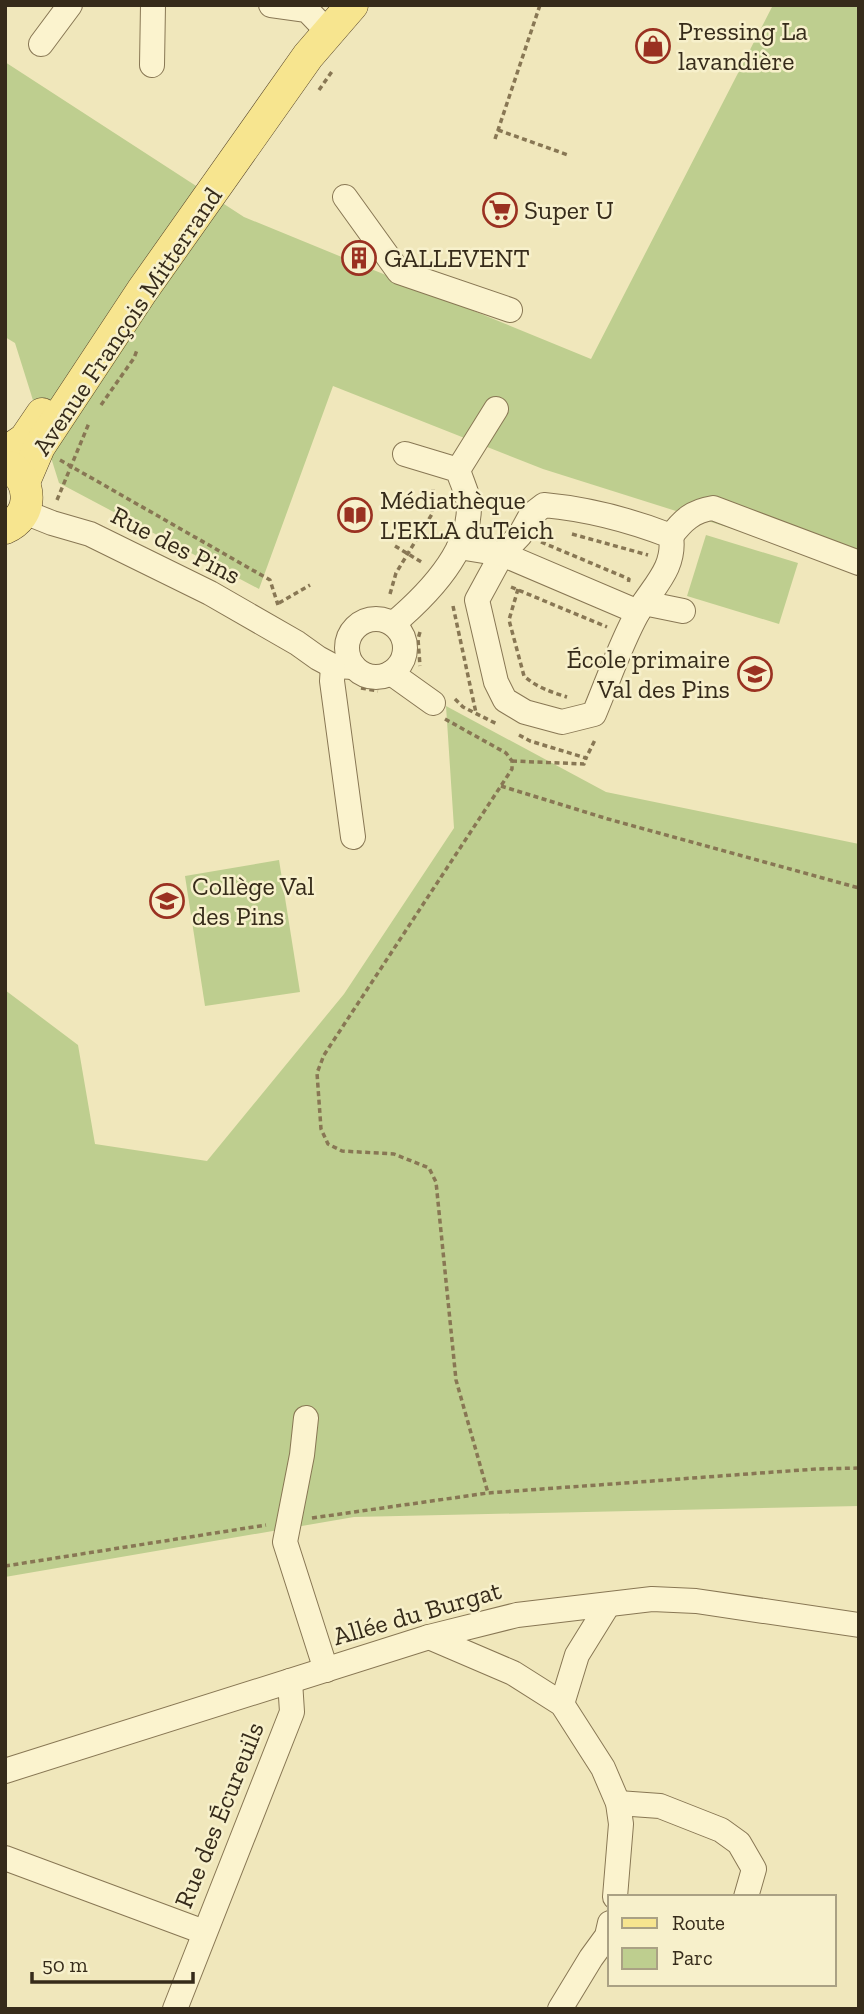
<svg xmlns="http://www.w3.org/2000/svg" width="864" height="2014" viewBox="0 0 864 2014" font-family="'Zilla Slab',serif">
<style>
.green{fill:#bece8f}
.lines{fill:none;stroke-linecap:round;stroke-linejoin:round}
.minor-casing{stroke:#887754;stroke-width:26}
.major-casing{stroke:#554329;stroke-width:33}
.path{stroke:#887754;stroke-width:3.5;stroke-dasharray:5 3.5;stroke-linecap:butt}
.minor{stroke:#fbf3ce;stroke-width:24}
.major{stroke:#f7e58f;stroke-width:32}
.labels{text-anchor:middle;dominant-baseline:central;stroke-width:5;stroke-linejoin:round;paint-order:stroke}
.poi-label{font-size:26px;fill:#362b1a;stroke:#f7f0cb;text-anchor:start}
.street-label{font-size:26px;fill:#362b1a;stroke:#f7f0cb}
</style>
<rect width="100%" height="100%" fill="#f0e7bb"/>
<!-- green -->
<g class="green">
<polygon points="773,5 844,5 859,7 859,557 809,553 543,469 333,386 259,589 59,483 15,343 5,337 5,62 244,217 591,359"/>
<polygon points="706,535 798,563 779,624 687,596"/>
<polygon points="446,706 606,792 859,844 859,1506 354,1517 5,1577 5,990 78,1045 95,1144 207,1161 344,994 454,828"/>
<polygon points="279,860 300,992 205,1006 185,876"/>
</g>
<g class="lines">
<!-- minor casing -->
<g class="minor-casing">
<g id="minor">
<polyline points="271,5 307,10 329,33"/>
<polyline points="41,44 70,5"/>
<polyline points="152,65 153,5"/>
<polyline points="345,197 399,272 510,310"/>
<polyline points="458,470 496,409"/>
<path d="M 544,505 C 587,509 630,520 671,536 C 676,569 652,587 637,614 C 620,645 608,681 594,714 L 562,722 L 525,712 L 505,700 L 496,682 L 477,600 L 502,554 L 520,535 L 531,515 Z"/>
<polyline points="25,510 32,515 52,523 90,534 210,593 297,643 318,658 333,666 354,667"/>
<path d="M 671,536 C 683,520 693,511 713,508 L 859,563"/>
<polyline points="459,547 502,554 638,612"/>
<polyline points="644,603 683,611"/>
<circle cx="376" cy="648" r="29"/>
<path d="M 393,624 C 425,597 469,553 469,507 C 469,495 461,481 458,470 L 405,454"/>
<polyline points="333,666 332,681 353,837"/>
<polyline points="391,673 433,703"/>
<polyline points="306,1418 302,1455 285,1542 326,1670"/>
<polyline points="429,1637 513,1673 562,1704 603,1768 618,1803 621,1824 615,1897"/>
<polyline points="562,1704 577,1655 608,1605"/>
<polyline points="5,1771 429,1637 517,1615 652,1599 696,1601 859,1625"/>
<polyline points="618,1803 660,1806 721,1830 739,1843 754,1869 746,1897"/>
<polyline points="5,1858 204,1932"/>
<polyline points="175,2009 292,1712 290,1681"/>
<polyline points="560,2009 591,1958 607,1936 610,1923"/>
</g>
</g>
<!-- major casing -->
<g class="major-casing">
<g id="major">
<polyline points="5,453 25,439 42,414"/>
<polyline points="24,482 39,447 142,291 308,56 352,5"/>
<path d="M 5,528 C 33,516 33,483 10,467"/>
</g>
</g>
<!-- path -->
<g class="path">
<polyline points="319,90 333,70"/>
<polyline points="498,130 568,155"/>
<polyline points="495,139 540,5"/>
<polyline points="101,405 134,358 137,350"/>
<polyline points="60,460 270,580 278,605"/>
<polyline points="57,500 89,423"/>
<polyline points="572,534 648,555"/>
<polyline points="541,542 629,579 628,584"/>
<polyline points="395,546 423,563"/>
<polyline points="511,587 607,627"/>
<path d="M 518,589 L 509,620 L 524,676 C 536,687 551,692 567,697"/>
<polyline points="390,594 396,573 432,514 433,487"/>
<polyline points="279,603 310,585"/>
<polyline points="453,606 476,713"/>
<polyline points="420,632 418,639 420,666"/>
<polyline points="361,688 378,691"/>
<polyline points="455,699 463,707 497,724"/>
<polyline points="445,719 506,753 512,761 512,769 324,1055 317,1073 321,1129 328,1144 342,1151 394,1154 429,1168 436,1182 456,1380 488,1493"/>
<polyline points="519,735 530,741 586,758 596,738"/>
<polyline points="512,761 584,764 586,758"/>
<polyline points="501,786 608,819 859,888"/>
<polyline points="312,1518 488,1493 816,1469 859,1468"/>
<polyline points="5,1566 266,1525"/>
</g>
<!-- minor -->
<use href="#minor" class="minor"/>
<!-- major -->
<use href="#major" class="major"/>
</g>
<!-- icons -->
<defs>
<g id="shop-ring" transform="scale(1.75)"><circle r="9.5" fill="#f7f0cb" stroke="#9a3121" stroke-width="1.5"/><path d="M-5-2.5h2.3a2.7 3.5 0 0 1 5.4 0H5L5.5 6h-11ZM-1.5-2.5h3a1.5 2.3 0 0 0-3 0Z" fill="#9a3121"/></g>
<g id="supermarket-ring" transform="scale(1.75)"><circle r="9.5" fill="#f7f0cb" stroke="#9a3121" stroke-width="1.5"/><path d="M-6-5.5h2.5l.6 2H6L4.5 2H-2.5L-4.4-4H-6ZM-1.5 3.2a1.3 1.3 0 1 0 .1 0ZM3 3.2a1.3 1.3 0 1 0 .1 0Z" fill="#9a3121"/></g>
<g id="building-ring" transform="scale(1.75)"><circle r="9.5" fill="#f7f0cb" stroke="#9a3121" stroke-width="1.5"/><path d="M-4-6H4V6H1V3H-1V6H-4ZM-2.5-4.3h1.7v1.8h-1.7ZM.8-4.3h1.7v1.8H.8ZM-2.5-1h1.7V.8h-1.7ZM.8-1h1.7V.8H.8Z" fill="#9a3121"/></g>
<g id="library-ring" transform="scale(1.75)"><circle r="9.5" fill="#f7f0cb" stroke="#9a3121" stroke-width="1.5"/><path d="M-6-4Q-3-5.5-.7-3.5V5Q-3 3-6 4ZM6-4Q3-5.5 .7-3.5V5Q3 3 6 4Z" fill="#9a3121"/></g>
<g id="school-ring" transform="scale(1.75)"><circle r="9.5" fill="#f7f0cb" stroke="#9a3121" stroke-width="1.5"/><path d="M0-5L7-2L0 1L-7-2ZM-4 1L0 2.5L4 1V4Q0 6-4 4Z" fill="#9a3121"/></g>
</defs>
<g fill-rule="evenodd">
<use href="#shop-ring" x="653" y="46"/>
<use href="#supermarket-ring" x="500" y="210"/>
<use href="#building-ring" x="359" y="258"/>
<use href="#library-ring" x="355" y="515"/>
<use href="#school-ring" x="755" y="674"/>
<use href="#school-ring" x="167" y="901"/>
</g>
<g class="labels">
<!-- poi labels -->
<g class="poi-label">
<text x="678" y="31">Pressing La<tspan x="678" dy="30">lavandière</tspan></text>
<text x="524" y="210">Super U</text>
<text x="384" y="258">GALLEVENT</text>
<text x="380" y="500">Médiathèque<tspan x="380" dy="30">L'EKLA duTeich</tspan></text>
<text x="730" y="659" text-anchor="end">École primaire<tspan x="730" dy="30">Val des Pins</tspan></text>
<text x="192" y="886">Collège Val<tspan x="192" dy="30">des Pins</tspan></text>
</g>
<!-- street labels -->
<g class="street-label">
<text transform="translate(127 321) rotate(-56)">Avenue François Mitterrand</text>
<text transform="translate(176 545) rotate(27)">Rue des Pins</text>
<text transform="translate(417 1613) rotate(-16)">Allée du Burgat</text>
<text transform="translate(219 1815) rotate(-68)">Rue des Écureuils</text>
</g>
</g>
<!-- border -->
<rect width="864" height="2014" fill="none" stroke="#362b1a" stroke-width="14"/>
<!-- legend -->
<rect x="608" y="1895" width="228" height="91" fill="#f7f0cb" stroke="#aaa184" stroke-width="2"/>
<rect x="622" y="1918" width="35" height="10" fill="#f7e58f" stroke="#aaa184" stroke-width="2"/>
<text x="672" y="1930" font-size="21" fill="#362b1a">Route</text>
<rect x="622" y="1948" width="35" height="21" fill="#bece8f" stroke="#aaa184" stroke-width="2"/>
<text x="672" y="1965" font-size="21" fill="#362b1a">Parc</text>
<!-- scale -->
<path d="M32 1972v10h161v-10" fill="none" stroke="#362b1a" stroke-width="3.5"/>
<text x="42" y="1972" font-size="21" fill="#362b1a" stroke="#f7f0cb" stroke-width="5" paint-order="stroke">50 m</text>
</svg>
